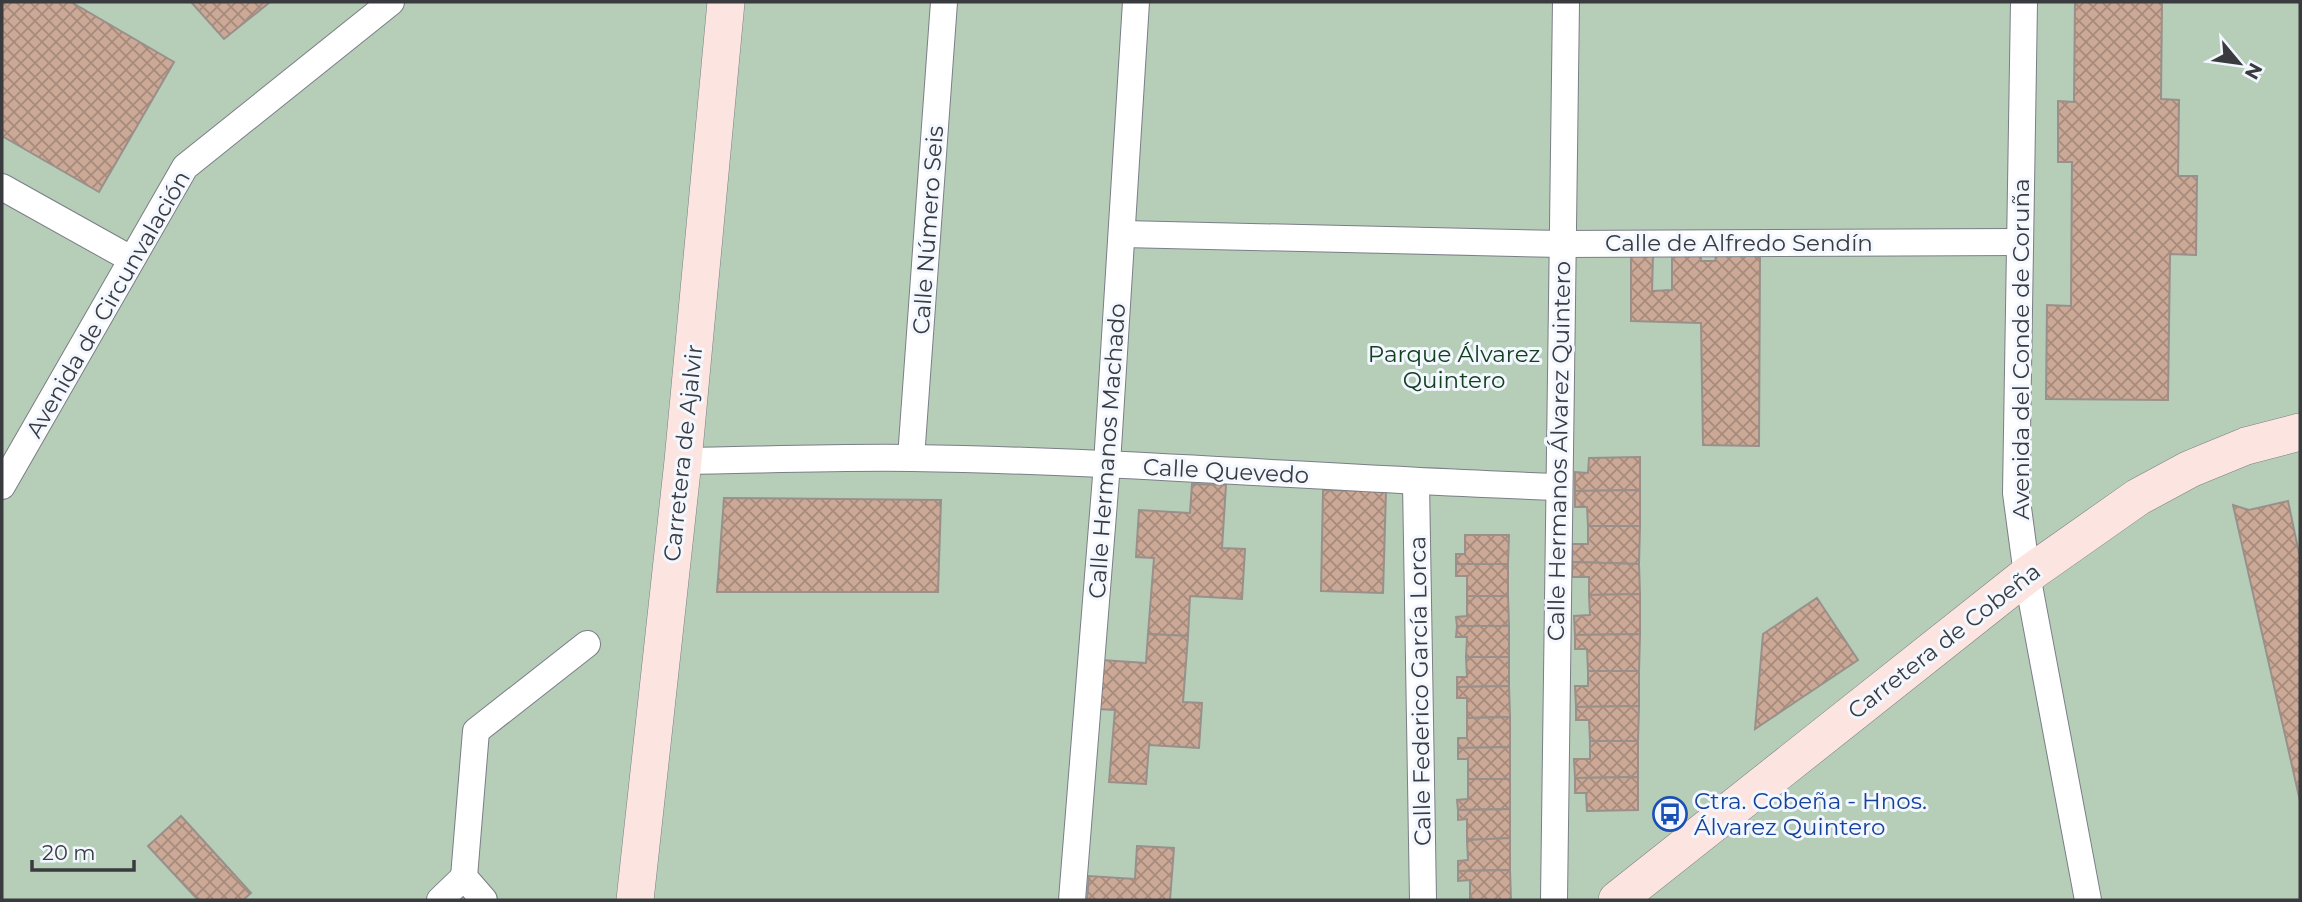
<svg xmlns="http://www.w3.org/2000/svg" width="2302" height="902" viewBox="0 0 2302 902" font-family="Montserrat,sans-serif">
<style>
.park{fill:#b6cdb8}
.building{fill:url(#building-cross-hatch);stroke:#99908b;stroke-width:2}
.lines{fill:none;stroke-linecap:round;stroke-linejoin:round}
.street-casing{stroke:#7a7e87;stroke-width:28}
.secondary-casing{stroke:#7a7e87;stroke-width:38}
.street{stroke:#fff;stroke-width:26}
.secondary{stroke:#fce5e0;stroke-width:37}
.labels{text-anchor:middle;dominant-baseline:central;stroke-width:6;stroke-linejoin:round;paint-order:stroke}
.street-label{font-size:23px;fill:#393b3e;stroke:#f3f7ff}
.park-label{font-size:23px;fill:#12401d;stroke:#f3f7ff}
.transit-label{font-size:23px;fill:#164399;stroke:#f3f7ff;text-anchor:start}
</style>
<defs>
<pattern id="building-cross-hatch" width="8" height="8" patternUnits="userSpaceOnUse" patternTransform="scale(1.75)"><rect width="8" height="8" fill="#cba996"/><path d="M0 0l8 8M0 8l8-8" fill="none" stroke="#a68b7c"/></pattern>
</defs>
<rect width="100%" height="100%" fill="#e5eaf3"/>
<!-- park -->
<rect class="park" x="2" y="2" width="2298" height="898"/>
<!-- building -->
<g class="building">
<polygon points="2,2 71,2 174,62 99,192 2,136"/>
<polygon points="191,2 270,2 224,39"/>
<polygon points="2075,2 2162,2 2161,99 2179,100 2178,176 2197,176 2196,255 2170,254 2168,400 2046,399 2047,305 2071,306 2072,162 2058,162 2058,101 2074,102"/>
<polygon points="1631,256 1653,256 1652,291 1672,290 1672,256 1701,256 1701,261 1715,261 1716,256 1760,256 1759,446 1703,445 1701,323 1631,321"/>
<polygon points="1640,457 1640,490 1575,491 1575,472 1588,473 1589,458"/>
<polygon points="1192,484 1226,485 1222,548 1245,549 1242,599 1190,596 1188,636 1148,634 1154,558 1136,557 1139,510 1190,513"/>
<polygon points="1323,490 1386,491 1383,593 1321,591"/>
<polygon points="1640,490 1640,526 1588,526 1587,507 1575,507 1575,491"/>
<polygon points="724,498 941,500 938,592 717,592"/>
<polygon points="2288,501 2300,558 2300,801 2233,505 2249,510"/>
<polygon points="1588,526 1640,526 1639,564 1572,562 1572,544 1588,544"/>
<polygon points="1465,535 1509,535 1508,564 1456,564 1456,554 1465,554"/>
<polygon points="1572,562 1639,564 1640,594 1589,595 1589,577 1572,577"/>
<polygon points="1456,564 1508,564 1508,596 1467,596 1467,576 1456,576"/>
<polygon points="1640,594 1640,634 1575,635 1574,616 1590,615 1589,595"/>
<polygon points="1467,596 1508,596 1509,626 1457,626 1456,617 1467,616"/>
<polygon points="1817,598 1858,660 1755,729 1763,634"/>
<polygon points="1457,626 1509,626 1509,657 1466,657 1467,637 1456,637"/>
<polygon points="1148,634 1188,636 1183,702 1202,703 1199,748 1149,745 1146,784 1109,782 1115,710 1099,709 1102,660 1146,663"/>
<polygon points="1640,634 1639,671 1588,671 1587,649 1575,649 1575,635"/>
<polygon points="1466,657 1509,657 1509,686 1457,687 1457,677 1467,677"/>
<polygon points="1588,671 1639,671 1639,706 1576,707 1575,686 1588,686"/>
<polygon points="1509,686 1510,717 1467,718 1467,698 1457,698 1457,687"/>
<polygon points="1639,706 1638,741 1590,741 1589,720 1576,720 1576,707"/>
<polygon points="1510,717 1510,747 1458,748 1458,738 1467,738 1467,718"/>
<polygon points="1590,741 1638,741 1638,777 1575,778 1574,759 1590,759"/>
<polygon points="1510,747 1510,779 1468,779 1468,759 1458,759 1458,748"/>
<polygon points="1638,777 1638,810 1587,811 1586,793 1575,793 1575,778"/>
<polygon points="1468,779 1510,779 1510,809 1458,810 1457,800 1468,799"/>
<polygon points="1510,809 1510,838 1467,840 1467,819 1458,820 1458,810"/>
<polygon points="181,816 251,893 243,900 198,900 148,846"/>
<polygon points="1510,838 1510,870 1458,871 1458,861 1468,860 1467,840"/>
<polygon points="1137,846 1174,848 1170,900 1087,900 1089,876 1135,879"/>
<polygon points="1510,870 1511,900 1470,900 1470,880 1458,881 1458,871"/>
</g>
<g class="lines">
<!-- street casing -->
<g class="street-casing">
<g id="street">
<polyline points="2024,2 2016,493 2027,575 2088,900"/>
<polyline points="2,187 131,259"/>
<polyline points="1123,234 1562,244 2019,242"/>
<polyline points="911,458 944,2"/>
<path d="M 683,461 C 759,460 835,457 912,458 C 1128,461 1343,480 1559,487"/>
<polyline points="1416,482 1423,900"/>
<polyline points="2,486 185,167 391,2"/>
<polyline points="440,900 464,877"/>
<polyline points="484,900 464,877 476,731 587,644"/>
<polyline points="1072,900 1107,464 1136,2"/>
<polyline points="1554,900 1566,2"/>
</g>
</g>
<!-- secondary casing -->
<g class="secondary-casing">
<g id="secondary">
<polyline points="635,900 683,461 726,2"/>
<polyline points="1617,900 2027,575 2138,497 2190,469 2246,446 2300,432"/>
</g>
</g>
<!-- street -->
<use href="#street" class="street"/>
<!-- secondary -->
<use href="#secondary" class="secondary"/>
</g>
<!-- icons -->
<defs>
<g id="bus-ring" transform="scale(1.75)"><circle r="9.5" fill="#f3f7ff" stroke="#1a4fb4" stroke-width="1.5"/><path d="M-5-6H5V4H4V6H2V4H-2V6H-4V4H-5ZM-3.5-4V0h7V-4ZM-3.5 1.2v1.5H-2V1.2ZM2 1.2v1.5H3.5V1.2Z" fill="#1a4fb4"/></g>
</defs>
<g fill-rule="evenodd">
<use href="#bus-ring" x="1670" y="814"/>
</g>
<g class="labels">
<!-- street labels -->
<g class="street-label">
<text transform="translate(928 230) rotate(-86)">Calle Número Seis</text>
<text x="1739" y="243">Calle de Alfredo Sendín</text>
<text transform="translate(108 304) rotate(-60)">Avenida de Circunvalación</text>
<text transform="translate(2021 349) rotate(-90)">Avenida del Conde de Coruña</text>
<text transform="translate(1107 451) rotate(-86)">Calle Hermanos Machado</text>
<text transform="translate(1559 451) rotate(-89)">Calle Hermanos Álvarez Quintero</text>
<text transform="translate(683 453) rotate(-84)">Carretera de Ajalvir</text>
<text transform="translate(1226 471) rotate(3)">Calle Quevedo</text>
<text transform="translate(1944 641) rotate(-38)">Carretera de Cobeña</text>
<text transform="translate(1420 691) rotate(-91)">Calle Federico García Lorca</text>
</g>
<!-- park labels -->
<g class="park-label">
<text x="1454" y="354">Parque Álvarez<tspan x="1454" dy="26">Quintero</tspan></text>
</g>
<!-- transit labels -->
<g class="transit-label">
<text x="1694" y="801">Ctra. Cobeña - Hnos.<tspan x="1694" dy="26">Álvarez Quintero</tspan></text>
</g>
</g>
<!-- border -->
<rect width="2302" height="902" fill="none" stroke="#393b3e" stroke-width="7"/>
<!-- north arrow -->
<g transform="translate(2239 63) rotate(119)" stroke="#f3f7ff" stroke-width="5" paint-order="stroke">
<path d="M0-5L12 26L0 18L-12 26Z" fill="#393b3e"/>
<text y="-10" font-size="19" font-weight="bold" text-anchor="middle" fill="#393b3e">N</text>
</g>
<!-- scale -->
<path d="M32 860v10h102v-10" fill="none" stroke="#393b3e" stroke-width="3.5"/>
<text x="42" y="860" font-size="21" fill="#393b3e" stroke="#f3f7ff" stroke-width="5" paint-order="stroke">20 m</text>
</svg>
